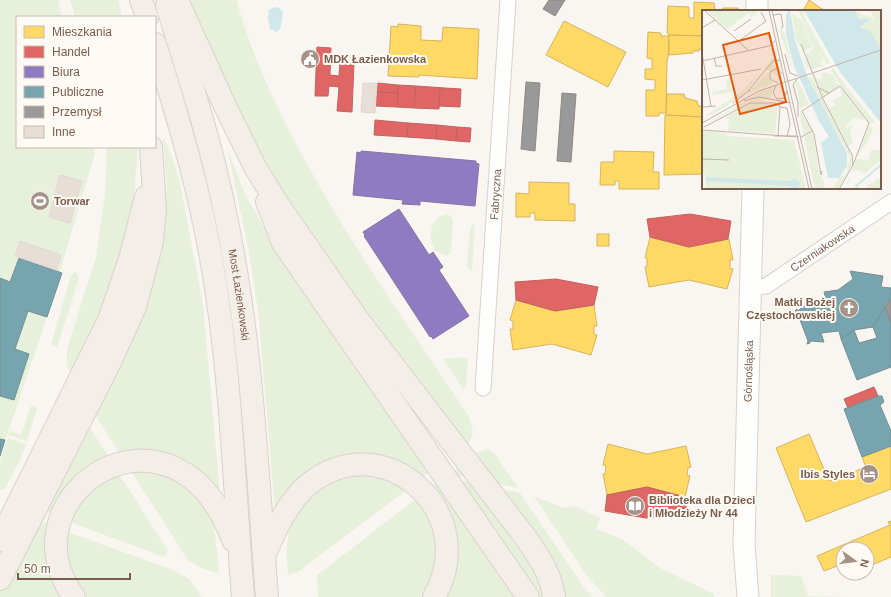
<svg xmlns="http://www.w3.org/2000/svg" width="891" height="597" viewBox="0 0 891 597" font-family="Helvetica,sans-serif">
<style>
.green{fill:#e7f0db}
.water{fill:#d0e8ea}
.homes{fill:#ffd966;stroke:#d7b45e}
.shops{fill:#e06666;stroke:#c1635e}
.offices{fill:#8e7cc3;stroke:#8872a0}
.public{fill:#76a5af;stroke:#778f92}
.industry{fill:#999;stroke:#908782}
.building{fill:#e6ded7;stroke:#e2d8d2}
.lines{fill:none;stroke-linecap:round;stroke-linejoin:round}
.street-casing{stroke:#d7d1cb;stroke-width:17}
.secondary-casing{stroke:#d9d2cb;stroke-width:23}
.primary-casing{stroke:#dad1cc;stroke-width:24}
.street{stroke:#fefefd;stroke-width:15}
.secondary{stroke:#fefefd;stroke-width:21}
.primary{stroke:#f3eee8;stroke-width:22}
.labels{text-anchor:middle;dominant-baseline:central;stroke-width:4;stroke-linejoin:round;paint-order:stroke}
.poi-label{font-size:11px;font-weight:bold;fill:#7a5c4d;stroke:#fffaf3;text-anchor:start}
.street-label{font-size:11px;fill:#7a5c4d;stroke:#fffaf3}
.inset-river{fill:none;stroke:#d0e8ea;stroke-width:2}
.inset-road{fill:none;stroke:#c2b3aa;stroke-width:1}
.view{fill:#e8590c;fill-opacity:0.15;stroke:#e8590c;stroke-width:2}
.inset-edge{fill:none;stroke:#7a5c4d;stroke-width:2}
</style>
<rect width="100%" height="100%" fill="#f9f5f0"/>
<!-- green -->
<g class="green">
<polygon points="0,0 58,0 62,17 17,17 17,147 93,147 95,153 60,271 62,273 0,456"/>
<polygon points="70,0 118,0 122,17 75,17"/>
<path d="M 188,0 L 236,0 C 244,24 251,48 261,71 C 314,194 394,304 468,415 C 471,426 478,433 466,445 L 369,318 L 286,202 L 247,135 Z"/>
<path d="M 163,136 L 172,157 L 180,183 L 203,305 L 220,494 C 214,487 209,480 202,473 C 178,454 149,449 120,454 L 94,413 L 165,219 L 167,187 Z"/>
<polygon points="107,147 138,147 133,207 114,285 71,377 67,366 67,349 96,257 105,194"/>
<polygon points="228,151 245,194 265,230 430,471 423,477 409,468 373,456 275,510 258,310 248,248"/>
<path d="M 445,214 L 451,216 L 453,221 L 451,252 L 446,256 L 435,250 C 428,237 429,220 445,214 Z"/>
<polygon points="475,223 472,270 469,269 467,266 470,230 472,225"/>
<polygon points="76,272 79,278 57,347 51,345 71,275"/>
<polygon points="468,357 466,387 463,389 443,359"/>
<polygon points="31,406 37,408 27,441 8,435 10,431 21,435"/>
<path d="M 88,425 L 109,457 C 82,469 64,486 52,513 L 45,511 Z"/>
<polygon points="8,438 26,444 20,460 4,490 0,489 0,460"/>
<polygon points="487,449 495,454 518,488 449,474 478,452"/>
<polygon points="131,471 160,473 192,490 214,524 219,573 203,569 188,560"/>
<polygon points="119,474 168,551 164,557 70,522 91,489"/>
<path d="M 366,475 L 384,478 L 406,490 L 298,572 L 288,575 C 287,562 286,550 288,537 C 292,509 316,488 341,479 C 349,476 358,476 366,475 Z"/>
<polygon points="445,477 520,493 583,586 593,597 444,597 457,551 457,543 438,545 433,583 423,597 318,597 317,575"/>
<polygon points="534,496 563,508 575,506 600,518 596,529 622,539 660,568 714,594 714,597 607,597 587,576"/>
<polygon points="24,516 173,570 189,579 202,597 85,597 80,591 50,568 63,597 0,597 0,557"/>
<polygon points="771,575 801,576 808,596 851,597 771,597"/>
</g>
<!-- water -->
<polygon class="water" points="274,7 279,8 283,12 281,27 277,32 270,29 268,18 269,10"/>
<!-- homes -->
<g class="homes">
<polygon points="809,0 822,9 828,11 803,11"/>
<polygon points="694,2 714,3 715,11 703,11 703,36 669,35 667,33 668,6 689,7 689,18 694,18"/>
<polygon points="723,8 738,8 738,11 721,11"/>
<polygon points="564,21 626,52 608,87 546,55"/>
<polygon points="398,24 421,26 421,40 442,41 443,27 479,29 477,79 419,75 419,77 388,76 391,26 398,27"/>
<polygon points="648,32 661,33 661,36 669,36 668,59 667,59 666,113 659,113 659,116 646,116 646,90 655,90 655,80 645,79 645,69 652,69 652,59 647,58"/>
<polygon points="669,35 703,36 703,49 699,49 699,51 693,51 693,53 669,55"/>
<polygon points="667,94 684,94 685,98 697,101 698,106 703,106 703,117 666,115"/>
<polygon points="665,115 703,117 703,174 664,175"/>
<polygon points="614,151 654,152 653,172 659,172 659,189 619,189 619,181 615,181 615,185 600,185 601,162 614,162"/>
<polygon points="529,182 569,183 569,204 575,204 575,221 535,220 535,213 530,213 530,217 516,217 516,193 529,194"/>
<rect x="597" y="234" width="12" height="12"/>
<polygon points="650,237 689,247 729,239 733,260 730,260 730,268 733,269 727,289 689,280 649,287 645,267 647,266 647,258 645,258"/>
<polygon points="516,300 555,311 594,305 597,326 594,326 594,334 597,335 591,355 552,344 513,350 510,329 513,329 513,321 510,320"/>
<polygon points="809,434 829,481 866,467 862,457 891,446 891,489 806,522 776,448"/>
<polygon points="608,444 647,454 686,446 691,467 688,468 687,475 690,476 685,497 647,487 607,495 603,474 605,474 606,466 603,465"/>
<polygon points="891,521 891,557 867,567 867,549 843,549 843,569 837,566 824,571 817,556 890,525 888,522"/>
</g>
<!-- shops -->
<g class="shops">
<polygon points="317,47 331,48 330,75 339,76 340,62 354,63 352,112 337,111 339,87 329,86 328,96 315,96"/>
<polygon points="378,83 398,85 398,93 377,92"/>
<polygon points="398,85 416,86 414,108 397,107"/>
<polygon points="416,86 445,88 445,90 440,89 439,109 414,108"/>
<polygon points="445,88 461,89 460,107 439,106 440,89 445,90"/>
<polygon points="377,92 398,93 397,107 376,106"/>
<polygon points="375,120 408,123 407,137 374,135"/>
<polygon points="408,123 437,125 436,139 407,137"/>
<polygon points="437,125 457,127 456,141 436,139"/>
<polygon points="457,127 471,128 470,142 456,141"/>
<polygon points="690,214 731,221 728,239 689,247 650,237 647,219"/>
<polygon points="556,279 598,287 594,305 555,311 516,300 515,282"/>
<polygon points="874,387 878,396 848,408 844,399"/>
<polygon points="647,487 685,497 687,513 646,518 605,511 607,495"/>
</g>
<!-- offices -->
<g class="offices">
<polygon points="361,151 476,161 476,163 479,164 475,206 420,201 420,205 402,204 403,200 353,195 357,152 361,153"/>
<polygon points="399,209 429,255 433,252 443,267 439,270 469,316 433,339 431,336 430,337 364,236 365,235 363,232"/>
</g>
<!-- public -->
<g class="public">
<polygon points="19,258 62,273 47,317 28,311 15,349 29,354 14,400 0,396 0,278 10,282"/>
<polygon points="850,271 883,276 881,287 891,288 891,299 873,327 854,330 841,339 839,331 821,333 824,342 810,341 810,343 807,344 808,341 797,312 795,311 797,309 798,311 809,301 812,309 826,299 824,292 838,290 853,279"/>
<polygon points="885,307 891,322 891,367 857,380 841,339 854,330 859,343 877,338 873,327"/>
<polygon points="878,396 882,396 884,402 880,405 891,431 891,446 862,457 844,409"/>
<polygon points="0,439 5,440 0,456"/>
</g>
<!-- industry -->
<g class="industry">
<polygon points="549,0 565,0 555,16 543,9"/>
<polygon points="526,82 540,83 535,151 521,149"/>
<polygon points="562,93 576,94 571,162 557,161"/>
<polygon points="891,299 891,322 885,307"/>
</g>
<!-- building -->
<g class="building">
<polygon points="363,83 377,83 375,113 361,112"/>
<polygon points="60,175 82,181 70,223 49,217"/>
<polygon points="20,241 61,255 56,270 15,256"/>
</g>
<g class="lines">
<!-- street casing -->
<g class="street-casing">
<g id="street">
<path id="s1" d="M 750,288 L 766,286 L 891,202"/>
<path id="s2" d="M 483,388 L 508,0"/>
</g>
</g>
<!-- secondary casing -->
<g class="secondary-casing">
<g id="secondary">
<polyline points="757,11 757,0"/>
<path id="s3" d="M 748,597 L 744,545 L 753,188"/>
</g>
</g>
<!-- primary casing -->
<g class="primary-casing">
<g id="primary">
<polyline points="141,0 147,17"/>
<path d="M 177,0 L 225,106 L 255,167 L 279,206 L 359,321 L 526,538 C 539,557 551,574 554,597"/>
<path id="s4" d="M 167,5 C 188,73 211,142 225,212 C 252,338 257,469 267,597"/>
<path d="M 155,44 C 182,129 206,213 218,302 C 232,399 235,499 243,597"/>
<polyline points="267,202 283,243 528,597"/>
<polyline points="0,540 109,320 130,259 146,197"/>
<path d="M 264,556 C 275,531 287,502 309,484 C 381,425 483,510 434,597"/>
<polyline points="0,579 110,362 135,307 152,242 155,209 151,147"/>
<path d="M 74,597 C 0,493 174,381 233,540"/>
</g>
</g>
<!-- street -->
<use href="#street" class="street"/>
<!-- secondary -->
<use href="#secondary" class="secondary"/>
<!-- primary -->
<use href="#primary" class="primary"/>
</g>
<!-- icons -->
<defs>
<g id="civic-disc" transform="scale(1)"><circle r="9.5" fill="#a69286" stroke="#fffaf3"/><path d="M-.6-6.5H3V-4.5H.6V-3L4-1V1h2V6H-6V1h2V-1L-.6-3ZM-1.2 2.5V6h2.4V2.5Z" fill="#fff"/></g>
<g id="stadium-disc" transform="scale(1)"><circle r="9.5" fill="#a69286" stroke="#fffaf3"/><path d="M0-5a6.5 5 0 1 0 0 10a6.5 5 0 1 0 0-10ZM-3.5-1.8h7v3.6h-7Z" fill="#fff"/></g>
<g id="church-disc" transform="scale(1)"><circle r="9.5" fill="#a69286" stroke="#fffaf3"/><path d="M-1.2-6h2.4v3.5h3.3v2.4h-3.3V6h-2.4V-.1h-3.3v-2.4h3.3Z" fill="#fff"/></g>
<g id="hotel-disc" transform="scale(1)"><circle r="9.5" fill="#a69286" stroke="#fffaf3"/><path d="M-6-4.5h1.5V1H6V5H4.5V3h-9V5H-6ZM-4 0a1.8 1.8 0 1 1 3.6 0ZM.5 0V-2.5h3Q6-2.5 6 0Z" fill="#fff"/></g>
<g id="library-disc" transform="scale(1)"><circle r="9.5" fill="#a69286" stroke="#fffaf3"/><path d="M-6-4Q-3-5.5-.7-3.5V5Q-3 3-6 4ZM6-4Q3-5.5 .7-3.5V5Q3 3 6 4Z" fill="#fff"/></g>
</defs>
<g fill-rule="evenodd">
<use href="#civic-disc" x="310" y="59"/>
<use href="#stadium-disc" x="40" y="201"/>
<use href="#church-disc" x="849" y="308"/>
<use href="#hotel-disc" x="869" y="474"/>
<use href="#library-disc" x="635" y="506"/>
</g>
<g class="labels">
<!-- poi labels -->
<g class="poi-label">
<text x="324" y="59">MDK Łazienkowska</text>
<text x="54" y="201">Torwar</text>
<text x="835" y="302" text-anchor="end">Matki Bożej<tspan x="835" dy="13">Częstochowskiej</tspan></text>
<text x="855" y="474" text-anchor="end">Ibis Styles</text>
<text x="649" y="500">Biblioteka dla Dzieci<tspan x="649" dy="13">i Młodzieży Nr 44</tspan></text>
</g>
<!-- street labels -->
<g class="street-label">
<text stroke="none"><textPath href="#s2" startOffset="194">Fabryczna</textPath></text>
<text stroke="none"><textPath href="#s1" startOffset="84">Czerniakowska</textPath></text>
<text stroke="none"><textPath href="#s4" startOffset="299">Most Łazienkowski</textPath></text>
<text stroke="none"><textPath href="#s3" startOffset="226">Górnośląska</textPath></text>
</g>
</g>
<!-- overview -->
<g transform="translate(702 10)">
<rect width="179" height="179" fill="#f9f5f0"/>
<path d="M 4,0 L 53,0 L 55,4 L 51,3 L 53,5 L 50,7 L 46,3 L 25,19 ZM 96,0 L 104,2 L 101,4 L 128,53 L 125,54 L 113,36 ZM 151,0 L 166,7 L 169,6 L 179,25 L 179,38 L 160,16 L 158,17 L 158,9 ZM 167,0 L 179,0 L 179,24 L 173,15 L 170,3 ZM 90,3 L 100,11 L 122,52 L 119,51 L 119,55 L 121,54 L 125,63 L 121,56 L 109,60 L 104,44 L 112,38 L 99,12 L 110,37 L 100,42 L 106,53 L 107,58 L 105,58 L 98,35 L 94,30 ZM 77,18 L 82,22 L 92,63 L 80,29 ZM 74,37 L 75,48 L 70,56 L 77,50 L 79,60 L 73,59 L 79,64 L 79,69 L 63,58 L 73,46 ZM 131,58 L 147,80 L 174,113 L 167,113 L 139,76 L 129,60 ZM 62,59 L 40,86 L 13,103 L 1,107 L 39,82 ZM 67,62 L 67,69 L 72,73 L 45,83 ZM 123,62 L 129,67 L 125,63 L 130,64 L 137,76 L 121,87 L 112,65 L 116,69 L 121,67 L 119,63 ZM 110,67 L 119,86 L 116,89 L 106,68 ZM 28,69 L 30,82 L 11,85 L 10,82 L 25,79 L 24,70 ZM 96,71 L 107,94 L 98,98 L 95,76 L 93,76 L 97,92 L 99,123 L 97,94 L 92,77 ZM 72,77 L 68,89 L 46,89 L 58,82 ZM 138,78 L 163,110 L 152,108 L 144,115 L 145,118 L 150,115 L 148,122 L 151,133 L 147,136 L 126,99 L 133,95 L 131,91 L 140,85 ZM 55,89 L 66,91 L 48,92 L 11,110 L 40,93 ZM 120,89 L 148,142 L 150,154 L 136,179 L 131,178 L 137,168 L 144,164 L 148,147 L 117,90 ZM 48,94 L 76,94 L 73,123 L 26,121 L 27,109 L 23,108 ZM 98,100 L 110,121 L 102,126 L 99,113 ZM 169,116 L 171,121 L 155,148 L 166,117 ZM 0,121 L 26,123 L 22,124 L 26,126 L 92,130 L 104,179 L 4,179 L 3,164 L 0,162 L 0,122 L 2,122 ZM 111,123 L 117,164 L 122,171 L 122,179 L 113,179 L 102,127 ZM 169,140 L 179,140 L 179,150 L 162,164 L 160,161 L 151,160 L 147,169 L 148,171 L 144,175 L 155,149 L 166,151 ZM 174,168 L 179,170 L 179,179 L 165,179 L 165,175 L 173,172 Z" fill="#e7f0db"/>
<path d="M 88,0 L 93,30 L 106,68 L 145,143 L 145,156 L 137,168 L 126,168 L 119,133 L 127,127 L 117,111 L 92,56 L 84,25 L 84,4 ZM 102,0 L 152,0 L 157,9 L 168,9 L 158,17 L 167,20 L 179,39 L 179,113 L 138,62 ZM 3,167 L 88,171 L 93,168 L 98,174 L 96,178 L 91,179 L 88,176 L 4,171 Z" fill="#d0e8ea"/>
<path class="inset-river" d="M 156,179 L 154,176 L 179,155"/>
<path class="inset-road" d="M 2,0 L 46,40M 67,0 L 107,179M 70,0 L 110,179M 71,5 L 79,4 L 81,17 L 79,18M 0,18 L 13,10M 32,21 L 49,9M 37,31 L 64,11 L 59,2M 99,34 L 121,89 L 150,145 L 151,155 L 137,179M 0,43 L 9,96M 83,44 L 88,63 L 96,66M 12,48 L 14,56 L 20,56M 0,51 L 67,36 L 73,31M 95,69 L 91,75 L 96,93 L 96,107M 0,70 L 59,59M 76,73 L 68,69 L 68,62 L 75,58 L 80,64M 74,76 L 71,83 L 75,89 L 82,88 L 85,81M 115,77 L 127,83M 46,81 L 71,51 L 78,50M 42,91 L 57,87 L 89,93M 31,93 L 48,80M 0,97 L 14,96M 78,97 L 85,98 L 88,114 L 85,127M 0,113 L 57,81 L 179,40M 2,117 L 48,93 L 73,93 L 78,97M 0,120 L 97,127M 76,125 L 78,97M 72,126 L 95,126M 99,127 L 111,121M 0,149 L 27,150M 120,161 L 119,165 L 112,124 L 100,101 L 138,76 L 167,113 L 151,155"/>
<path class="view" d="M 67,23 L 84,92 L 38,104 L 21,35 Z"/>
<rect width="179" height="179" class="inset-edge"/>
</g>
<!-- legend -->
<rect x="16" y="16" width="140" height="132" fill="#fffaf3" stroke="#cabbb1"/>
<rect x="24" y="26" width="20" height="12" fill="#ffd966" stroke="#cabbb1"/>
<text x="52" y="36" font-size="12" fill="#7a5c4d">Mieszkania</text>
<rect x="24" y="46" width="20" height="12" fill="#e06666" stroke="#cabbb1"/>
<text x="52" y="56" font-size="12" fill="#7a5c4d">Handel</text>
<rect x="24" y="66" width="20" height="12" fill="#8e7cc3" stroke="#cabbb1"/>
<text x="52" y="76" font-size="12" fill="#7a5c4d">Biura</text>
<rect x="24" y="86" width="20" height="12" fill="#76a5af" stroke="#cabbb1"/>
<text x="52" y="96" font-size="12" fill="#7a5c4d">Publiczne</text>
<rect x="24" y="106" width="20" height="12" fill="#999999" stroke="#cabbb1"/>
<text x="52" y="116" font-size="12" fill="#7a5c4d">Przemysł</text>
<rect x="24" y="126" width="20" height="12" fill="#e6ded7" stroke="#cabbb1"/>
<text x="52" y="136" font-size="12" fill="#7a5c4d">Inne</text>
<!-- north arrow -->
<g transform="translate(855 561) rotate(104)"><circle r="19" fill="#fffaf3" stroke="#cabbb1"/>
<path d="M0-3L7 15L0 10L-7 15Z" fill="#a69286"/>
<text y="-6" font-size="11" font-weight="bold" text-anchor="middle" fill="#7a5c4d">N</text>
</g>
<!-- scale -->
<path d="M18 573v6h112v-6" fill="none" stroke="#7a5c4d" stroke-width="2"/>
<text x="24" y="573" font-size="12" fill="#7a5c4d" stroke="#fffaf3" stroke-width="3" paint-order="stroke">50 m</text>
</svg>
